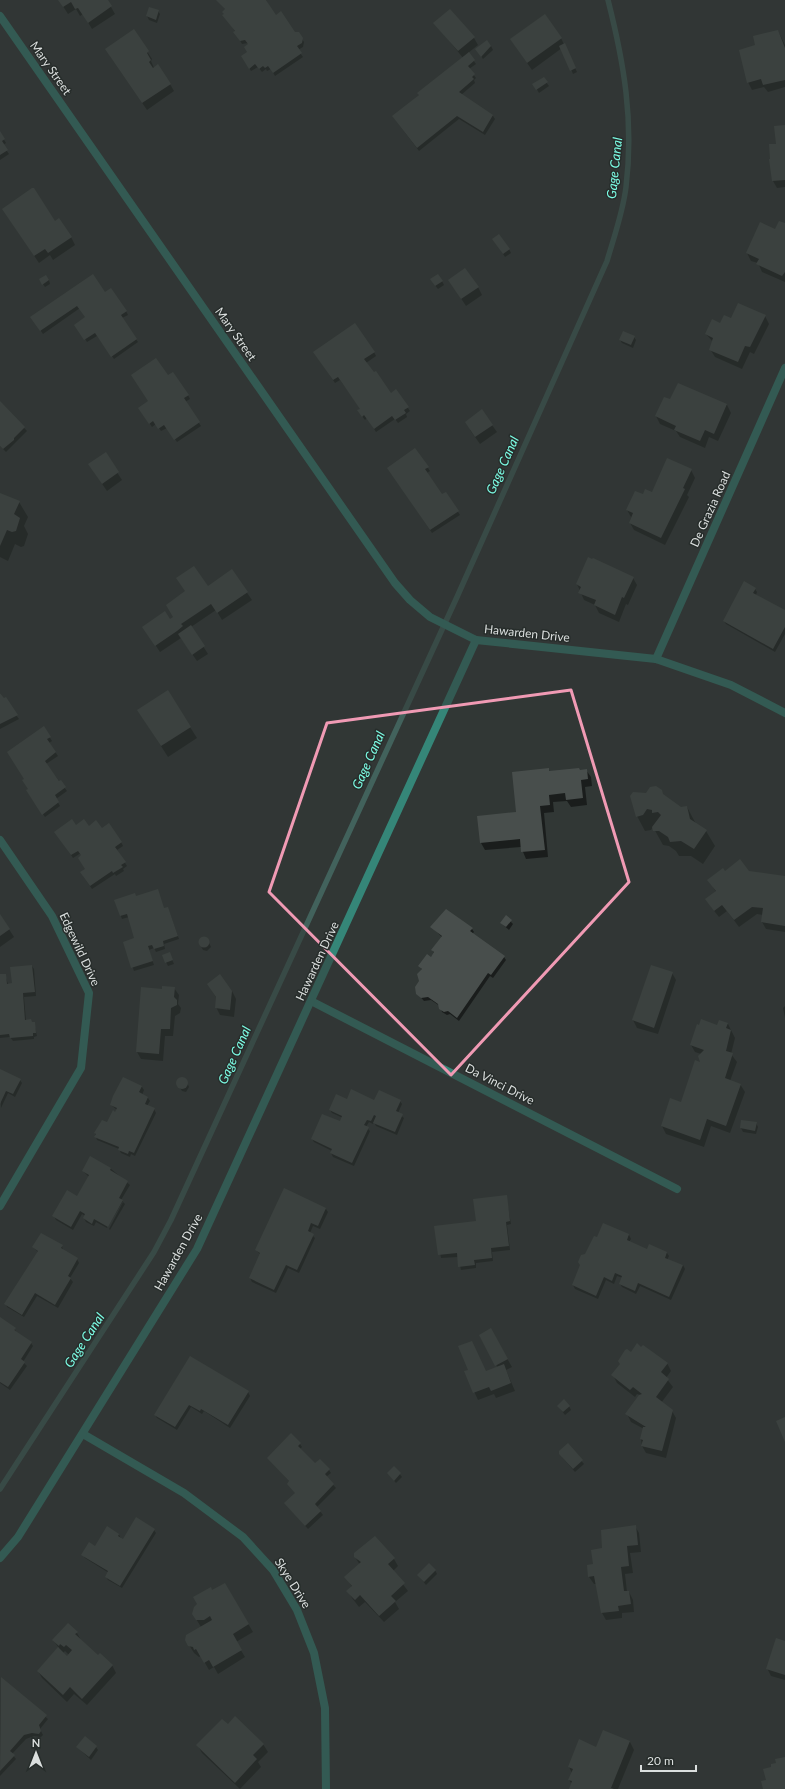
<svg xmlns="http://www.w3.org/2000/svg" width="785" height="1789" viewBox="0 0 785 1789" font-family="Lato,sans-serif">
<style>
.shadow{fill:#0007;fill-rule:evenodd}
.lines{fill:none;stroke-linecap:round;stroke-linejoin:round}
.stream{stroke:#42625c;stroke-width:5.5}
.building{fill:#484e4c}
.street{stroke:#358678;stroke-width:8}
.marked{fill:none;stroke:#f09ab4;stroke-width:3;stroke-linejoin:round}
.labels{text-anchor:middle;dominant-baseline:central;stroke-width:3;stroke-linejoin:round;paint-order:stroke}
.street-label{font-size:12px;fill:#dbdfde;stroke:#272d2b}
.water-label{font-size:13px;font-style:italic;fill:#7dffe7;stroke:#272d2b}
</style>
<rect width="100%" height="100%" fill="#313735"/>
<!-- shadow -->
<g class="shadow">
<polygon points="59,0 107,0 115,14 92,29 83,14 80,16 76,9 68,14"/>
<polygon points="217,0 266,0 275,16 302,39 304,42 303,47 298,50 303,57 275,76 271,69 267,71 266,69 262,72 258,67 251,71 242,57 248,53 249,45 248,43 242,44 225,14 226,10"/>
<polygon points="158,11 160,14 157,23 149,20 147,16"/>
<polygon points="435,23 474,38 478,45 468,53 476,64 469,69 476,78 474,80 475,83 461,95 493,116 495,119 485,135 459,119 419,151 393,117 463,58"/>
<polygon points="133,30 152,59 151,61 154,68 170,84 174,91 147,110 110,56"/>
<polygon points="778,31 785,45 785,87 768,92 764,87 752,90 748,82 756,46"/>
<polygon points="561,38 577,72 573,74 562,48 532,70 516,47"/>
<polygon points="491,46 493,50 483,59 479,53"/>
<polygon points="543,78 549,86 539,93 534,84"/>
<polygon points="785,126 785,187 777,188 773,181 777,145"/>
<polygon points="0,133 6,143 3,145 9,154 0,160"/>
<polygon points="8,217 55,222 71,237 75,245 53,260 50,255 39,263"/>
<polygon points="785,224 785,282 762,272 758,263 751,261 747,253"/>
<polygon points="496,243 509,249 511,253 505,257"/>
<polygon points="40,280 49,280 50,284 45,287"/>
<polygon points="449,280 478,287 482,295 466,306"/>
<polygon points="442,281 444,285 438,289 433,283"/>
<polygon points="105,293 126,311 128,315 122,318 138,342 114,359 97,336 87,342 78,328 86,318 80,308 43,334 34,321"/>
<polygon points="765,316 769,324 754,354 750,352 742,369 715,357 710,349 713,342 706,334 732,319"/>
<polygon points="634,337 636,340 633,348 622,343 620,340"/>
<polygon points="374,352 376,356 366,363 391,394 396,391 410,411 406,414 407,417 398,423 395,419 376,432 367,418 365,420 358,411 361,409 340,380 335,383 316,355"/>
<polygon points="678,384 727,405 731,413 718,441 709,437 705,448 680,437 676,431 660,424 656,416 671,401"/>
<polygon points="188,395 190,399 185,402 201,426 177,442 167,428 161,431 156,424 152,427 139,408 149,401"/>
<polygon points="0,402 27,431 6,452 0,446"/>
<polygon points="492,425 497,432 480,444 470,430"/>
<polygon points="105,454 122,480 107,491 94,472"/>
<polygon points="428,468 430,471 427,473 442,496 446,493 460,515 432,533 391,472"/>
<polygon points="691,470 695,478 687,495 689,497 665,545 634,530 630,523 631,517 627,510 643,496 652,494"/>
<polygon points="0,494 19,502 28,517 24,526 28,534 24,546 21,547 15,544 8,561 0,557"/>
<polygon points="232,571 252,600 222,620 216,610 191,627 208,654 197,661 181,638 160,652 148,634 174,617 186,592 208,587"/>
<polygon points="633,578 637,585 628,605 626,604 619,622 599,613 595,605 584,600 577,584"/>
<polygon points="755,589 757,592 756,595 785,611 785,634 775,652 726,624 724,621"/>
<polygon points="0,693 19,719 0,729"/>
<polygon points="145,721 190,727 197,738 168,757"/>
<polygon points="44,728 52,741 49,743 58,756 46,764 67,791 56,799 60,806 45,817 29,794"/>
<polygon points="548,769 550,772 586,770 591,777 592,786 585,787 587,805 571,807 567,801 553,802 554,812 544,813 548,857 526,859 521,847 485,850 481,843 478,817 517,813"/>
<polygon points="664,796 681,808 687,807 696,824 706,831 715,846 703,864 691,856 679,856 676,851 669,846 663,845 653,827 651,830 645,831 637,816"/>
<polygon points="76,826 102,829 121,842 123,846 117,850 127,866 123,869 124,871 116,876 115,874 92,889 83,876 86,869 81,853 73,858 58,835"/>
<polygon points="725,872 749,872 785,877 785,932 766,929 762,922 763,915 757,914 739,927 727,911 719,917 711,907 716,892 713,887"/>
<polygon points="137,897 164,909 168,908 179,939 164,944 165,949 156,952 154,948 149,950 154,965 134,971 124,943 136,939 129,917 122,919 115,901"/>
<polygon points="0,915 14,937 0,947"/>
<polygon points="506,917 513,924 509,930 501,923"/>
<polygon points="432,927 472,929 474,932 472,934 504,957 506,960 493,978 490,976 459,1021 450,1014 447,1015 442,1012 440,1006 431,1000 424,1001 417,993 422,970 420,966 431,958 434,953 432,950 442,937"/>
<polygon points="203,938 207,939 211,947 207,951 203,950 199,943"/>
<polygon points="171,957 174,964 168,966 166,962"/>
<polygon points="32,966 34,969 36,996 24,997 26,1020 34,1023 37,1036 34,1037 34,1039 13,1041 10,1037 0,1038 0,975 5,975 8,984 13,984"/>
<polygon points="672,973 676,980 658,1034 637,1028 633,1020"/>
<polygon points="208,984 232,991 236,999 234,1017 220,1015 216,1007 217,999"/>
<polygon points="174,988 179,995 178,1004 181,1008 180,1013 175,1016 173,1036 165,1036 163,1061 141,1059 137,1052"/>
<polygon points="785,1006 785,1018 783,1008"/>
<polygon points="728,1024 735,1038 731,1054 737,1062 730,1081 740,1084 745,1092 730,1133 711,1126 704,1147 666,1134 662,1126 671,1099 682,1103 702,1064 701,1054 695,1052 691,1045 717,1026"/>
<polygon points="0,1070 20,1080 22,1083 15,1097 8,1093 1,1108"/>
<polygon points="123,1078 142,1087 144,1090 142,1095 148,1098 150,1101 147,1106 154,1109 156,1113 135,1156 131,1154 130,1157 121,1153 119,1149 97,1140 96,1137 95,1133 100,1124 102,1121 108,1124 117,1110 111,1105"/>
<polygon points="182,1078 186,1080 189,1087 186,1092 182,1091 177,1083 179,1079"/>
<polygon points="347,1100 400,1101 402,1104 398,1113 404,1118 397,1135 376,1126 374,1122 373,1124 369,1122 366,1127 370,1131 354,1166 333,1157 331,1153 332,1151 314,1142 312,1139 340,1123 343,1118 332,1113 330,1110"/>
<polygon points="742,1121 756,1123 758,1127 756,1134 743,1132 741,1128"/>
<polygon points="110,1168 130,1185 121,1200 123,1201 107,1228 96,1222 94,1226 86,1222 84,1218 85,1216 82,1214 73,1230 56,1220 54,1216 77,1198 89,1177 83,1171"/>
<polygon points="506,1196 511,1224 507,1225 510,1250 492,1252 493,1261 476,1263 476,1268 461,1270 458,1257 441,1258 436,1227 477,1222"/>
<polygon points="123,1202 125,1204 110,1230 109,1229"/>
<polygon points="326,1209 328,1212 320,1229 313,1226 310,1233 315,1238 299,1273 288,1268 276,1293 252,1282 250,1278 261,1255 256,1250"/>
<polygon points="629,1235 631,1239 629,1242 647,1251 667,1253 669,1256 667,1260 683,1265 685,1269 671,1300 640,1286 636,1294 622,1287 620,1284 623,1278 617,1276 614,1284 606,1280 598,1299 575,1289 573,1285"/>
<polygon points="62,1246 63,1251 77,1259 79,1263 70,1278 73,1282 58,1308 37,1296 24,1317 7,1307 6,1304 39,1253 33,1247"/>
<polygon points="0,1318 14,1328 12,1335 16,1330 16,1333 31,1343 33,1346 23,1362 27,1366 10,1390 0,1383"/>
<polygon points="491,1330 512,1367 506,1370 515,1391 496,1398 494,1394 478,1400 465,1372 486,1372 498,1368 480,1336"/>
<polygon points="631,1353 667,1363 671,1371 666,1378 673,1387 661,1403 672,1411 676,1418 666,1458 646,1453 642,1446 641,1439 644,1429 631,1422 627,1414 640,1395 637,1394 635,1397 617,1383 613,1375"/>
<polygon points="191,1357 248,1392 250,1396 230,1428 204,1411 202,1414 191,1407 177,1430 157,1418 155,1415"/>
<polygon points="558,1406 569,1406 571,1410 565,1415"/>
<polygon points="291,1434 300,1444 302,1447 300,1449 315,1465 329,1470 331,1473 326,1477 336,1488 317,1507 323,1515 308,1529 285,1503 296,1494 290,1482 268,1458"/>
<polygon points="568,1445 584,1464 575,1472 562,1457"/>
<polygon points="394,1467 402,1477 396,1483 388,1473"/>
<polygon points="635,1526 639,1533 641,1552 630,1553 633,1573 625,1574 627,1592 629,1592 633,1600 634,1612 622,1613 622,1618 606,1620 602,1613 596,1584 594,1584 589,1577 603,1549"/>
<polygon points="154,1530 156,1533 122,1588 108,1580 106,1577 109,1573 85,1558 83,1555 119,1535 123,1541"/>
<polygon points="375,1537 394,1559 398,1566 393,1571 408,1591 395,1602 399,1609 384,1622 365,1602 359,1607 352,1598 348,1591 352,1587 346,1577 360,1565 355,1557"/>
<polygon points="435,1570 437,1574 426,1585 418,1575"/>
<polygon points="225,1584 253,1632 236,1642 245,1657 218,1674 214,1667 209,1670 201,1656 199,1657 194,1653 186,1640 201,1627 193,1614 212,1591"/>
<path d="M 77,1633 L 81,1640 L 98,1657 L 112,1665 L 116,1673 L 87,1705 L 74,1694 L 67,1702 L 42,1678 L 38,1671 L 59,1648 L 53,1640 ZM 65,1651 L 69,1655 L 67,1657 L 63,1653 Z"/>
<polygon points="785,1642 785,1680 771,1676 767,1668"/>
<polygon points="1,1678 48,1719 40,1729 43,1735 41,1737 34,1736 26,1739 12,1754 16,1759 0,1776"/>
<polygon points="228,1725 263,1744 268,1752 258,1762 261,1767 240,1789 202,1753 198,1746"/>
<polygon points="604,1731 630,1742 634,1750 618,1789 570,1789 572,1784 569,1780 572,1773 569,1767 597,1748"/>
<polygon points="77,1747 96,1747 98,1750 91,1760"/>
</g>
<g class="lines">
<!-- stream -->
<path class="stream" d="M 0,1489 L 154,1252 L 171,1220 L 457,597 L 607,261 C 614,237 623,212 626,187 C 634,121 624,63 608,0"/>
</g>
<!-- building -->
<g class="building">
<polygon points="58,0 108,0 112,6 88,23 78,8 75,9 71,2 63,7"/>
<polygon points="216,0 266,0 276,15 281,11 295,32 299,32 303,38 302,43 297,46 302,53 273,73 268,66 265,68 263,66 259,69 255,64 249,69 241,56 247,52 244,47 248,44 245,40 240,41 233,32 235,31 222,15 224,14 222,12 225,9"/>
<polygon points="149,7 159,10 156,20 146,16"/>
<polygon points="450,9 475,37 458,51 433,23"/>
<polygon points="545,14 562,38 527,63 510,39"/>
<polygon points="134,29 149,51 147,53 151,60 149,62 153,68 158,64 171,84 142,103 105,49"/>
<polygon points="778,30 785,48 785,80 763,85 761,79 747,83 739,50 755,45 753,36"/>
<polygon points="487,40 491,46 481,57 475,49"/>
<polygon points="565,43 576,68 570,71 559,46"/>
<polygon points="469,52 475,60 468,66 475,74 472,77 474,79 459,92 493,115 483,132 457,116 417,148 392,116 419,95 417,93"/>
<polygon points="544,77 548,82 536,90 532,84"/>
<polygon points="785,125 785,180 772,181 769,159 770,159 769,144 776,144 774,126"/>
<polygon points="0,131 5,139 2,141 8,150 0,155"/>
<polygon points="32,188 34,188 55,221 59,218 72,237 48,253 45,249 34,256 2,209"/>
<polygon points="779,221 785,223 785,272 782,276 756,264 759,259 746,253 760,222 775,229"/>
<polygon points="499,234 510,249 503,254 492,239"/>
<polygon points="465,268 479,287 461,299 448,280"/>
<polygon points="93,274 105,292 111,288 127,311 121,315 137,339 111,357 95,333 84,340 74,325 85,317 77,306 40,331 30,317"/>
<polygon points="438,274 443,281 435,286 430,279"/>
<polygon points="46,275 49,280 42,285 39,279"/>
<polygon points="738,303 766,315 750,347 745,346 738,362 709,350 713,338 705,334 712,319 720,323 724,315 731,318"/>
<polygon points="355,323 375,352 364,359 374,372 376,371 391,393 396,389 409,407 404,410 406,413 395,420 392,416 374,429 364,415 362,417 357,410 360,409 338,377 333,380 313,352"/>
<polygon points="623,331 635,336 631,345 619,340"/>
<polygon points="156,358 168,375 173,372 189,395 184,398 200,422 174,440 164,425 158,429 153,421 149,424 138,408 148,401 131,375"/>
<polygon points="678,383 727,404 714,434 705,430 700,441 674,430 676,426 655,416 664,397 670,399"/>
<polygon points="0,401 25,427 14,438 14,440 3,449 0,446"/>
<polygon points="482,409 493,425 475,437 465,422"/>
<polygon points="415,448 429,467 425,469 442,494 446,492 459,511 430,530 387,468"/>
<polygon points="106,452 119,472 102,484 88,464"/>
<polygon points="667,458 692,469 683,488 685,489 661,538 629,523 633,513 626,510 635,491 643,494 645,489 652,492"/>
<polygon points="0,493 20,501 14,514 20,518 16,531 12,532 7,530 0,546"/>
<polygon points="588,557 592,559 593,558 634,577 624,598 622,597 615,615 594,605 596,600 578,593 581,587 576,584"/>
<polygon points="194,566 208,586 232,569 248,592 217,613 211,604 181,624 183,626 177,631 155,646 142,627 165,611 170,619 173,617 166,605 185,591 176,578"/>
<polygon points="744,581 756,588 753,593 785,610 785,627 773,649 723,621"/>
<polygon points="191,625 205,646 192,655 178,634"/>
<polygon points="168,690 191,727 161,746 137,710"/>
<polygon points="0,693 4,698 6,697 18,715 0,724"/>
<polygon points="44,726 51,737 47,739 56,752 45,761 59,781 61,780 66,787 55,795 59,802 42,815 26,790 28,789 22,780 24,779 7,752"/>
<polygon points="549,768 549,771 579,768 580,770 587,769 588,779 581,780 583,798 566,800 565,793 549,795 550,805 540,806 545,850 521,852 520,839 480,843 477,816 516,812 512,772"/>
<polygon points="656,786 662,790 663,794 681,807 687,806 690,819 707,830 694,849 681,841 670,842 668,837 659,831 653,831 652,827 661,815 658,812 652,813 652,810 647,809 643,815 636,817 630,796 633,792 646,793 650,787"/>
<polygon points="72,819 76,825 84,819 89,826 96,820 102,828 109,823 122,842 115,847 126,862 121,865 123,867 113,873 112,871 90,886 80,872 85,869 78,858 81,855 78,851 71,855 54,832"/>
<polygon points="740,859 749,871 785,876 785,926 761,922 763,908 752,907 734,920 722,905 714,911 705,899 716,891 707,880 723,868 725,871"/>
<polygon points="158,889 164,908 168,907 178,936 163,941 164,946 154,949 152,945 148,946 153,961 131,968 123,942 134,938 127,914 120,916 114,900 135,893 136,896"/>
<polygon points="446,909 473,928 470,931 505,956 491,975 488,973 457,1018 448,1011 444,1012 439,1009 438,1004 428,997 421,998 416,994 415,987 419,981 417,974 422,969 418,966 427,954 431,957 434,952 431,950 442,936 430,927"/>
<polygon points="0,914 10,929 0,936"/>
<polygon points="506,915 512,920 506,927 500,923"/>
<circle cx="204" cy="942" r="5.5"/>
<polygon points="170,952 173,960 165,963 162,955"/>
<polygon points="32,965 35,992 23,993 25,1020 31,1019 32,1022 35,1022 36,1033 33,1033 33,1036 10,1038 9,1034 0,1035 0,974 6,974 7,984 12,983 10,967"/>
<polygon points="651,965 673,972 654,1028 632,1020"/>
<polygon points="220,974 232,991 230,1010 215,1008 216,997 207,984"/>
<polygon points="162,986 175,987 174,997 177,1000 177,1005 171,1008 170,1029 161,1029 159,1054 136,1052 141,987 162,989"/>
<polygon points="701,1019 717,1025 719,1020 728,1023 726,1028 731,1030 726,1051 733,1053 725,1078 741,1084 726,1126 707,1119 700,1140 661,1126 670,1098 681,1102 695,1060 700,1062 698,1056 704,1050 690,1045 697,1024 699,1025"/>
<polygon points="0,1069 21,1079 13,1094 6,1091 0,1104"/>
<polygon points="123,1077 142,1086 139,1092 148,1097 145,1104 155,1108 134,1153 129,1151 128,1154 118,1150 119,1147 94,1137 96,1134 94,1133 102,1120 107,1122 113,1110 115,1112 117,1108 110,1105 113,1096"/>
<circle cx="182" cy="1083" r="6"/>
<polygon points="351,1089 374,1100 379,1090 401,1100 396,1111 403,1114 395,1132 373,1123 376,1116 374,1115 371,1121 367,1120 364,1125 369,1127 352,1163 330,1153 332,1149 311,1139 322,1114 340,1121 342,1116 329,1110 336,1094 347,1099"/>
<polygon points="741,1120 757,1122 755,1131 740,1128"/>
<polygon points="90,1156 111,1168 110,1170 128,1181 119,1198 123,1200 108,1227 94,1219 92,1224 83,1218 85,1214 80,1211 71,1227 52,1216 67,1190 77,1196 89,1175 82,1171"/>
<polygon points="284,1188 326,1208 318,1226 311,1223 308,1231 314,1234 297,1270 286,1265 274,1290 249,1278 260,1253 255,1250"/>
<polygon points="507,1195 510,1221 506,1222 509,1246 491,1248 492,1258 474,1260 475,1265 458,1267 457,1253 438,1255 434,1226 476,1221 473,1199"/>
<polygon points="603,1223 629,1234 627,1240 647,1249 649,1244 667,1252 665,1258 683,1265 669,1297 638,1283 635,1291 619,1284 622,1276 615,1273 612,1281 604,1277 596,1296 572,1285 580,1265 578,1262 581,1255 585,1254 594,1236 597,1237"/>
<polygon points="41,1233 63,1245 61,1248 78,1258 68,1276 71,1278 55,1305 35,1293 22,1315 4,1304 38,1251 32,1247"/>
<polygon points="0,1317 16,1328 14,1330 32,1342 21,1359 25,1362 8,1387 0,1382"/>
<polygon points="491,1328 508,1359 495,1366 479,1335"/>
<polygon points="472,1341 486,1371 504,1364 511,1383 491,1391 489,1387 473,1393 464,1371 468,1370 458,1346"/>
<polygon points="637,1343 641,1347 643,1345 668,1363 661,1372 669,1379 656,1397 673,1410 662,1451 641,1446 643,1440 640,1439 643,1427 646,1427 625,1414 639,1395 642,1394 633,1387 630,1390 611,1375 620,1364 618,1361 625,1350 627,1349 631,1352"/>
<polygon points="190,1356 249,1391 228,1425 201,1409 200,1411 189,1405 175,1427 154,1415"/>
<polygon points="564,1399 570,1406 563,1412 557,1406"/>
<polygon points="785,1417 785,1442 776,1421"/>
<polygon points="291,1433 301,1443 298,1446 315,1463 320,1459 330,1469 325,1474 334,1484 315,1504 321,1511 305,1526 284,1503 295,1493 287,1484 289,1481 267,1458"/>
<polygon points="568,1443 583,1460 573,1469 559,1454 559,1451"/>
<polygon points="394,1466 401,1473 394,1481 387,1473"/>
<polygon points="136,1517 155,1529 120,1586 105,1577 108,1571 81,1555 89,1542 95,1546 107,1526 119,1534 118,1536 123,1539"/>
<polygon points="636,1525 638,1545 627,1546 629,1566 621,1567 624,1591 629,1591 631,1604 618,1606 619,1611 601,1613 594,1576 588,1577 587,1565 593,1564 591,1550 602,1548 601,1530"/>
<polygon points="375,1536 395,1558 388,1564 405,1583 391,1596 396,1601 379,1616 360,1595 355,1600 346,1591 352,1586 344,1577 361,1562 354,1557 354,1553"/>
<polygon points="429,1563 436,1570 424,1582 417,1575"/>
<polygon points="225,1583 249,1624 233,1634 242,1650 213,1667 209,1660 204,1663 196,1649 194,1650 193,1647 188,1646 185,1640 186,1635 212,1620 210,1616 204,1620 196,1620 192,1614 194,1607 197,1604 193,1597 211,1587 212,1590"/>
<polygon points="68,1623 78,1632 75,1634 98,1655 100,1653 113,1665 82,1699 70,1687 63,1695 37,1671 58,1647 67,1656 72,1650 66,1645 64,1647 60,1644 59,1646 52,1640"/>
<polygon points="776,1638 785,1641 785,1675 766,1669"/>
<polygon points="1,1677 47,1715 39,1725 41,1731 39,1734 32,1733 24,1735 10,1751 15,1755 0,1771"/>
<polygon points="235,1716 264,1744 253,1755 257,1759 235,1783 196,1745 222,1719 228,1724"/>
<polygon points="603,1730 630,1741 611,1788 614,1789 569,1789 572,1781 568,1780 573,1769 568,1767 579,1739 596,1747"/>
<polygon points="85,1736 97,1746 89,1757 76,1747"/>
<polygon points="785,1757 785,1789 763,1789 761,1781 766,1780 763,1769 771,1767 771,1764 776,1763 775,1759"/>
</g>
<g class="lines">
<!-- street -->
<g class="street">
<polyline points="0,16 395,583 410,600 430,617 476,640 656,659 731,685 785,713"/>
<polyline points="656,659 785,368"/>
<polyline points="0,840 52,916 89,993 81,1068 0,1206"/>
<polyline points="311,1001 677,1189"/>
<polyline points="83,1434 184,1493 243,1537 273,1570 297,1610 314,1653 325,1708 326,1789"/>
<polyline points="0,1558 18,1537 197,1249 476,640"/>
</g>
</g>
<!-- marked area -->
<path d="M0 0H785V1789H0ZM 571,690 L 629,882 L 451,1075 L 269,892 L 327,723 Z" fill="#313735" fill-opacity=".55" fill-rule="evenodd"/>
<path class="marked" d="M 571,690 L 629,882 L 451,1075 L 269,892 L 327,723 Z"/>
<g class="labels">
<!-- street labels -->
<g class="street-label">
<text transform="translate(51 68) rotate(55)">Mary Street</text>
<text transform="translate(236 334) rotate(55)">Mary Street</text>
<text transform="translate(710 509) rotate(-66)">De Grazia Road</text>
<text transform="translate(527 633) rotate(6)">Hawarden Drive</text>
<text transform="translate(80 949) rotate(65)">Edgewild Drive</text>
<text transform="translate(317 961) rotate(-65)">Hawarden Drive</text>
<text transform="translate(500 1084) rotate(27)">Da Vinci Drive</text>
<text transform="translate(178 1252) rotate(-61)">Hawarden Drive</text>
<text transform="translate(293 1583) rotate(58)">Skye Drive</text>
</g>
<!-- water labels -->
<g class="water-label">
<text transform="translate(614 168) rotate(-84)">Gage Canal</text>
<text transform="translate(502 465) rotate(-66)">Gage Canal</text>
<text transform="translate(368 760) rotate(-66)">Gage Canal</text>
<text transform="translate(234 1055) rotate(-66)">Gage Canal</text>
<text transform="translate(84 1340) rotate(-57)">Gage Canal</text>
</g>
</g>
<!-- north arrow -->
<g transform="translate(36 1753)" stroke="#272d2b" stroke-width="3" paint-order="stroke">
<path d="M0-3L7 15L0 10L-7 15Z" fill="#dbdfde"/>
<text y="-6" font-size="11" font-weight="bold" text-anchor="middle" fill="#dbdfde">N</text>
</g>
<!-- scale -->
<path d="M641 1765v6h55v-6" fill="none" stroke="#dbdfde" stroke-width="2"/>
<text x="647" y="1765" font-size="12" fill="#dbdfde" stroke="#272d2b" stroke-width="3" paint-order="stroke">20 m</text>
</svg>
